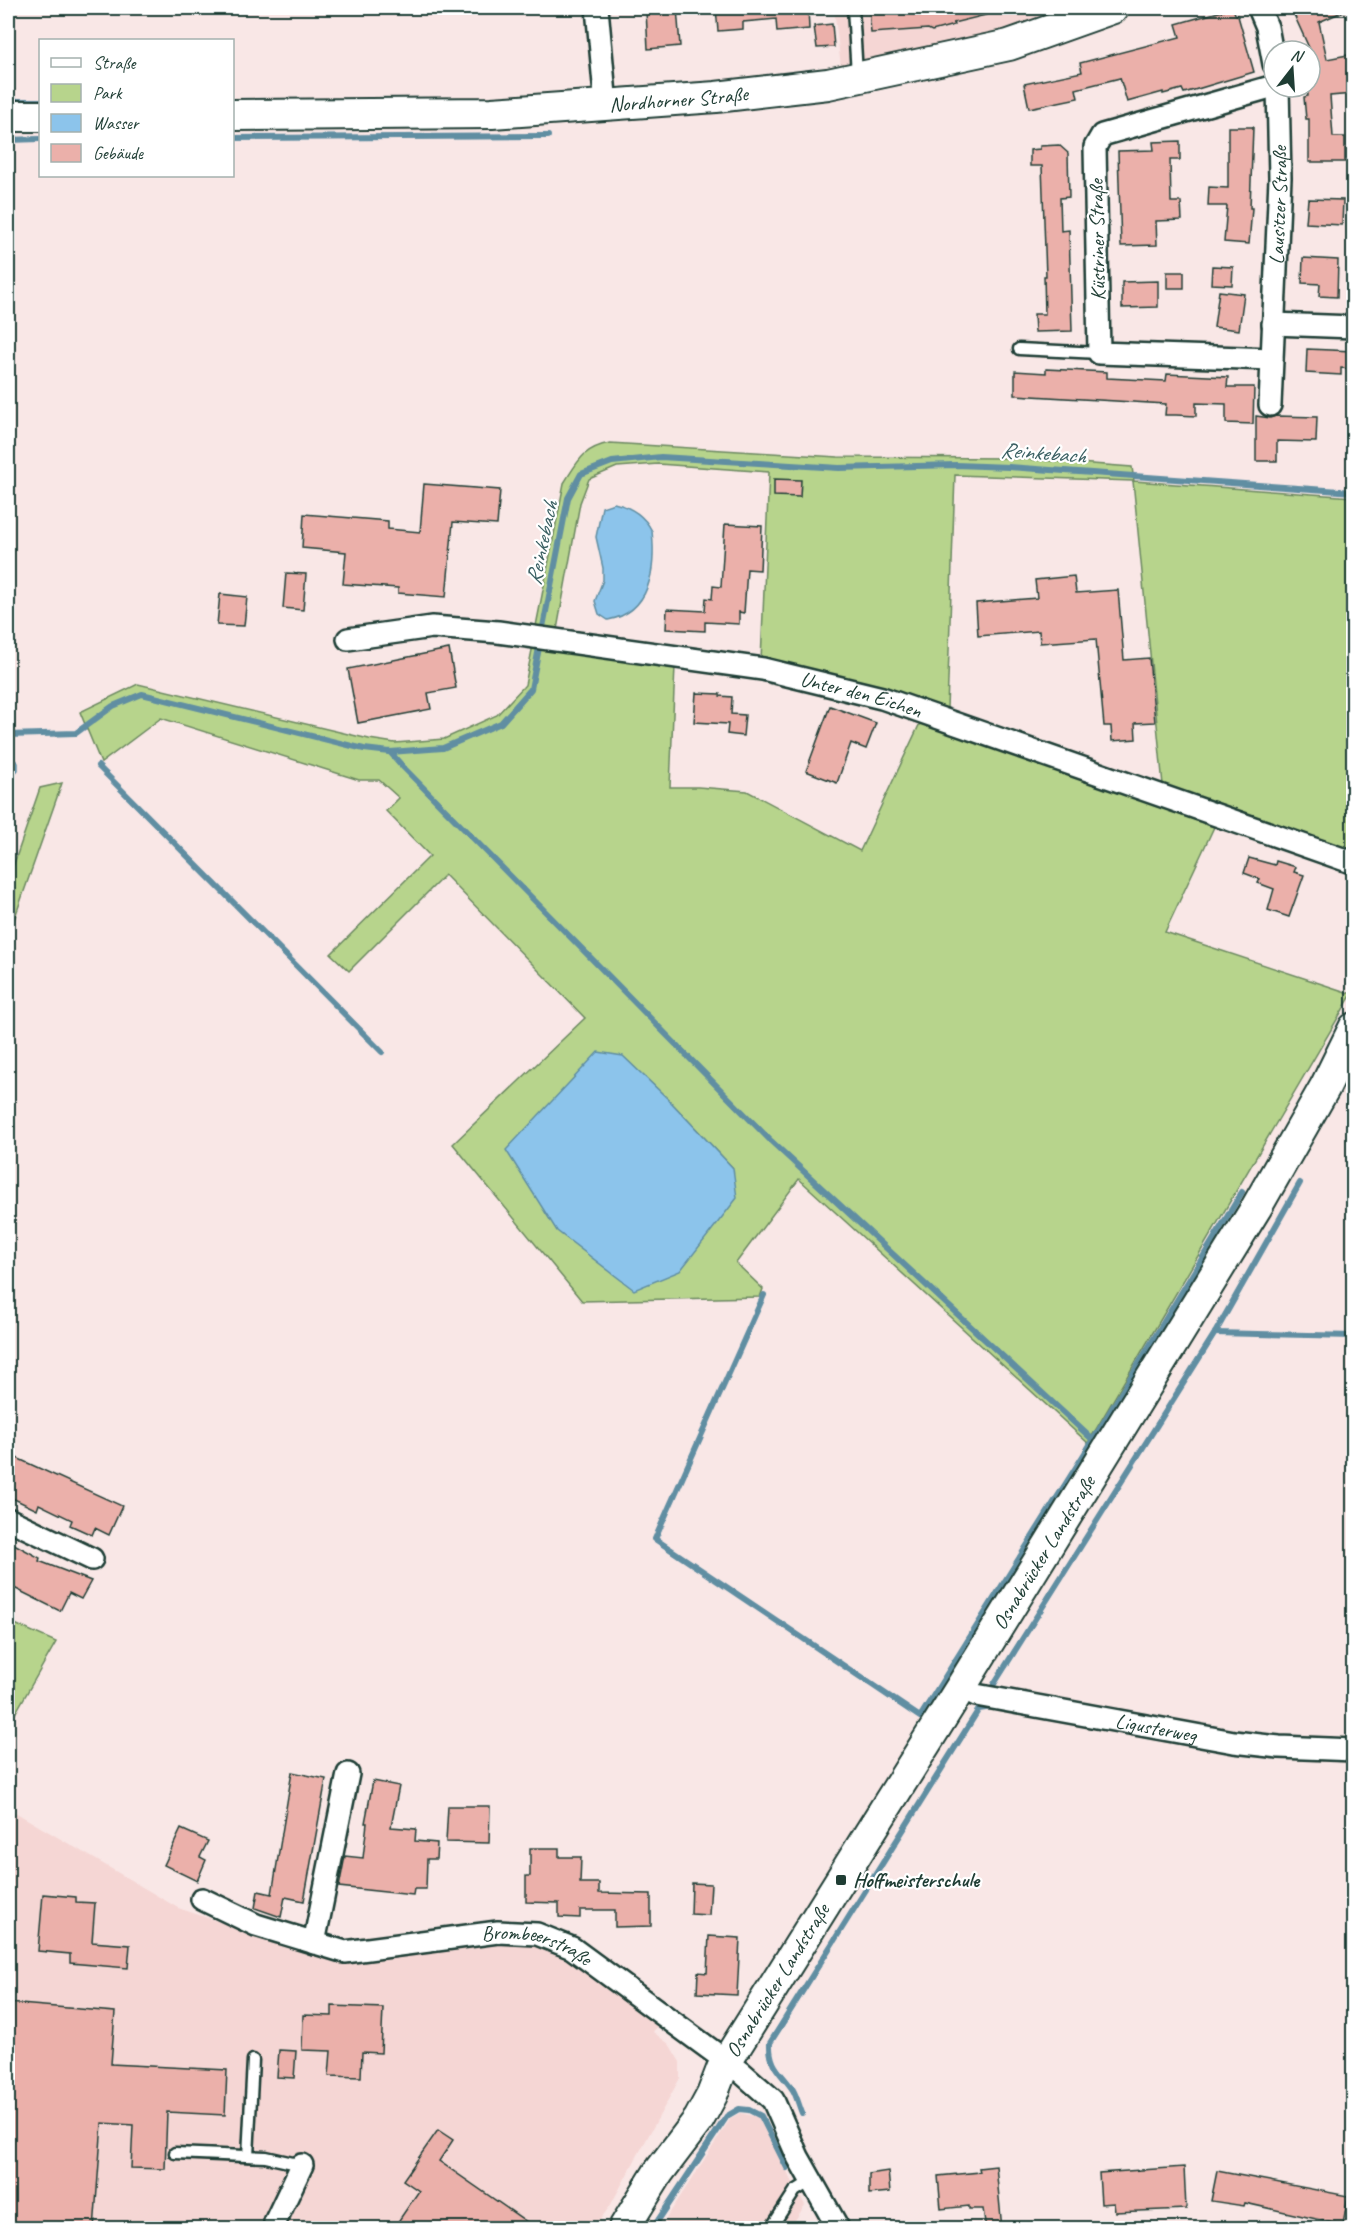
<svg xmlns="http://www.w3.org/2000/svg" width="1361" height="2236" viewBox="0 0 1361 2236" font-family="Caveat,sans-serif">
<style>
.built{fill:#f5d6d4}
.green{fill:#b7d48c;stroke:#6b8860;stroke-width:1.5;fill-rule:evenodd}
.water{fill:#8cc4eb;stroke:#608ea2;stroke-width:1.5}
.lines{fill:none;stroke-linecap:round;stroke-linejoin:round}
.stream{stroke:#608ea2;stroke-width:6}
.building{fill:#ebb0aa;stroke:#1f3d34;stroke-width:1.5}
.lane-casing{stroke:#1f3d34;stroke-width:15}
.street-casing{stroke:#1f3d34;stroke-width:26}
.secondary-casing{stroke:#1f3d34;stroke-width:34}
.lane{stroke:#fff;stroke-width:10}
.street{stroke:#fff;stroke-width:21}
.secondary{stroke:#fff;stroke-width:30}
.poi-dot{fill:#1f3d34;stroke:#fff;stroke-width:2}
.labels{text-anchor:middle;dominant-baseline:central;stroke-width:4.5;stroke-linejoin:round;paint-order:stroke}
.street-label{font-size:21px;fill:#1f3d34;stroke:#fff}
.poi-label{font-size:21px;font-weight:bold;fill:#1f3d34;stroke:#fff;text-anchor:start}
.water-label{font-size:22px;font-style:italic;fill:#3a5f62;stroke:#fff}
</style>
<rect width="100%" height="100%" fill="#f9e7e6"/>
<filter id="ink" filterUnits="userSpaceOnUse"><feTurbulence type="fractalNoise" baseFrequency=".0167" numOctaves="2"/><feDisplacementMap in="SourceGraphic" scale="12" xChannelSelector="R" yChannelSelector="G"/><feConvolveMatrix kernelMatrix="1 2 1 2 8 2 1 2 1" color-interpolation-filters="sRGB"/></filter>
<g filter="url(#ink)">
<!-- built -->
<g class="built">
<polygon points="834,8 1067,8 1004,29 930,48 841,67"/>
<polygon points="8,1808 178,1908 343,1963 502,1943 534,1945 568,1957 658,2025 653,2032 669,2044 680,2062 680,2078 610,2206 594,2228 8,2228"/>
<polygon points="740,2113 758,2117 805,2205 790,2228 660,2228 731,2118"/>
</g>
<!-- green -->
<g class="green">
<path d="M 610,443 L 838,457 L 1011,458 L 1132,467 L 1134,481 L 1353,497 L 1353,851 L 1163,785 L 1133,481 L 955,475 L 947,709 L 885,688 L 761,661 L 769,472 L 658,464 L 617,467 L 589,479 L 580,503 L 556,635 L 535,631 L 564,483 C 578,461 583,448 610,443 Z"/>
<path d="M 533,645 L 675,666 L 670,787 L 698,787 L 747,791 L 860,851 L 921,721 L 1214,827 L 1165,932 L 1352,994 L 1088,1443 L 799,1179 L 736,1263 L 763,1289 L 760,1297 L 582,1301 L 453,1144 L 585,1018 L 445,875 L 349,971 L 331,954 L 430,856 L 386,811 L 399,798 L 379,780 L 359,780 L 161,718 L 101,763 L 80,712 L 138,684 L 369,739 L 395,743 L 444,739 L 497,715 L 525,685 ZM 622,1056 L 668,1099 L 733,1168 Z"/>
<polygon points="62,783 8,937 8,881 40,788"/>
<polygon points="8,1621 56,1642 8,1726"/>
</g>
<!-- water -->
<g class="water">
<path d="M 614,503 C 631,507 644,515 652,531 C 656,568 651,612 608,620 L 599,614 L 595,601 L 603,580 L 603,568 L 596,537 L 602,507 Z"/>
<polygon points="8,757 12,757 18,763 18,770 8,780"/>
<polygon points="598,1052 623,1056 668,1099 733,1168 737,1198 680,1271 634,1290 557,1231 506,1150"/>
</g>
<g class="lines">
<!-- stream -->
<g class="stream">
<polyline points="8,101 40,101"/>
<polyline points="232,138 548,136"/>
<polyline points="8,140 40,139"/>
<polyline points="8,735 76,733 113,706 142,694 364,749 390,752 443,748 501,723 531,689 568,498 581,474 612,462 661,457 839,468 956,465 1009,467 1354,492"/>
<polyline points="390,752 404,768 771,1141 1093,1440"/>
<polyline points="98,766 382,1052"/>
<polyline points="764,1295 655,1539 920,1717 1093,1440 1242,1192"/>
<polyline points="1215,1333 1354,1336"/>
<polyline points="994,1684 1215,1333 1300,1183"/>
<path d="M 802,2113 C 799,2106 797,2097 793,2090 C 781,2072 769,2067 770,2043 L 979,1709 L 992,1707"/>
<polyline points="653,2228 727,2116 739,2109 749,2110 761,2116 787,2168"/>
</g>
</g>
<!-- building -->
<g class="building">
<polygon points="677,8 680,46 648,49 646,11"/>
<polygon points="716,8 808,8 809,29 777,32 776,19 743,22 743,29 718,31"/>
<polygon points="869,8 989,8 990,14 953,23 954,25 932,31 928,29 871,33"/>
<polygon points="1233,8 1235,14 1238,16 1254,72 1184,93 1182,89 1163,94 1163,92 1127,102 1120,78 1076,89 1078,98 1029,108 1024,84 1082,72 1080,63 1180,37 1176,24"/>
<polygon points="1291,8 1351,8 1319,22 1327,59 1353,54 1353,94 1330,96 1333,137 1345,137 1345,162 1309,162 1309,119 1306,119 1304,97 1308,96 1307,87 1310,87 1310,50"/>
<polygon points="832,24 834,47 817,48 814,26"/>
<polygon points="1228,127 1253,127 1250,208 1252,208 1249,244 1224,242 1227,206 1208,206 1209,187 1228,188"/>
<polygon points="1180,141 1180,160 1170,160 1171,202 1181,202 1182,220 1156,221 1157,245 1121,246 1118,151 1154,150 1153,142"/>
<polygon points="1059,145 1068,153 1069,197 1060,198 1061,231 1069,230 1072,331 1035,332 1034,314 1045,314 1044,276 1046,276 1042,166 1030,166 1030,150 1040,149 1040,146"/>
<polygon points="1308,199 1343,200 1342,225 1306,223"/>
<polygon points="1303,258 1338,260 1337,297 1319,296 1320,284 1302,283"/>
<polygon points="1212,266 1233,267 1232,285 1211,284"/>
<rect x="1167" y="272" width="17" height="16"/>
<polygon points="1158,281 1158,307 1122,308 1122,282"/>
<polygon points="1219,291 1244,294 1239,330 1214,327"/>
<polygon points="1307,349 1353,351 1353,369 1341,368 1341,375 1306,373"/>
<polygon points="1046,369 1107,372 1107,378 1166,381 1167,374 1228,377 1227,387 1254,387 1253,424 1226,423 1226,404 1196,403 1196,416 1176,415 1165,415 1166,404 1015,395 1015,371 1046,373"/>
<polygon points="1256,416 1270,418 1276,416 1317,417 1316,442 1277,441 1277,461 1256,461"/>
<polygon points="774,479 801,480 800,497 774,496"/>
<polygon points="424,484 500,490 497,525 453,522 446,597 398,593 398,588 343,584 346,552 302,548 304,514 388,521 388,529 420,532"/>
<polygon points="725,524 762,526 760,570 747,569 744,613 739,612 739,624 705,622 705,631 666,629 667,609 705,611 706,598 712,599 713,586 721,587"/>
<polygon points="286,573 306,574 303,610 283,608"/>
<polygon points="1074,576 1076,593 1118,590 1124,660 1149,658 1155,722 1135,723 1136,739 1112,741 1111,726 1104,726 1096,639 1040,643 1039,631 978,636 976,603 1037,598 1035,580"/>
<polygon points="220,594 247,597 244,626 217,625"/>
<polygon points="449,649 456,688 428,693 431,709 358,723 348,669"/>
<polygon points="696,693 720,694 720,696 732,697 731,714 745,715 743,736 727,734 728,724 694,722"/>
<polygon points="830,706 876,723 866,749 851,743 837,783 806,771"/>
<polygon points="1249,858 1275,865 1276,861 1296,867 1294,872 1304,875 1289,917 1268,910 1274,889 1258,883 1260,879 1244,873"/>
<polygon points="8,1454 122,1506 109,1535 95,1528 92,1535 70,1525 72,1520 39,1504 37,1510 8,1496"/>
<polygon points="14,1544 40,1558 39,1561 91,1581 81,1599 69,1593 60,1611 8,1585 8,1558"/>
<polygon points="292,1772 326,1779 304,1901 285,1897 281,1917 255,1908 258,1891 272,1894"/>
<polygon points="373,1781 399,1786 391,1827 416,1829 415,1841 437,1843 436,1859 427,1859 426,1889 414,1889 413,1895 339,1887 345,1856 363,1858 367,1823 365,1823"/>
<polygon points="448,1806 490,1806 489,1843 446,1842"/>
<polygon points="181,1829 208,1841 200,1857 206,1860 197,1881 164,1865"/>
<polygon points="530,1848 559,1848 559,1857 581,1857 580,1883 599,1883 599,1893 651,1894 651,1926 615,1927 615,1910 580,1910 580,1918 559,1917 559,1903 526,1902 526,1876 530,1876"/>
<polygon points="692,1883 711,1884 709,1915 691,1914"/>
<polygon points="43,1894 76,1897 76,1902 95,1903 92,1942 130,1945 128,1968 70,1963 70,1954 38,1951"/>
<polygon points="709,1936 740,1938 737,1995 697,1993 698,1972 707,1973"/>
<polygon points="8,2003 115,2012 111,2064 227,2070 225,2115 167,2112 165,2169 131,2168 133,2125 102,2123 94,2229 8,2229"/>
<polygon points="332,2006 383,2008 381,2053 362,2052 361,2077 329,2076 331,2051 302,2050 303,2015 332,2016"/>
<polygon points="279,2050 296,2051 294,2078 277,2077"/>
<polygon points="438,2130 453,2140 439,2161 537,2229 393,2229 419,2191 403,2180"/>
<polygon points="996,2166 1002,2229 986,2229 983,2209 969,2209 969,2206 941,2209 938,2176 980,2172 979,2168"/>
<polygon points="1184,2167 1186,2209 1115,2212 1114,2203 1101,2204 1099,2173"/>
<polygon points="888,2171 890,2192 869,2194 869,2174"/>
<polygon points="1217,2171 1348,2196 1343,2225 1245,2203 1244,2206 1211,2201"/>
</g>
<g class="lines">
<!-- lane casing -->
<g class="lane-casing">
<g id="lane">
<polyline points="853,8 857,75"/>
<polyline points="1019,349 1099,353"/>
<polyline points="175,2153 266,2157 302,2165"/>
<polyline points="248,2156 253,2060"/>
<polyline points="771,2228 795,2191 811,2181"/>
</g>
</g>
<!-- street casing -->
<g class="street-casing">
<g id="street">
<polyline points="597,8 606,106"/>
<polyline points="1259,8 1267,27 1274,64"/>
<polyline points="1273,324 1354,327"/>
<polyline points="1272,359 1099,353 1095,147 1102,135 1274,86"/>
<path id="s1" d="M 1270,405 L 1280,178 L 1278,87"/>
<path id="s2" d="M 348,639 L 432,627 L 498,632 L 763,669 L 882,698 L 1354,863"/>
<polyline points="8,1519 92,1559"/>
<path id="s3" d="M 961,1687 L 976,1695 L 1234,1742 L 1279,1747 L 1354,1750"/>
<path id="s4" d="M 202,1899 L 256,1925 L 345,1952 L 498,1932 L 537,1934 L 572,1948 L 741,2072 L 773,2100 L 798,2157 L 838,2228"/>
<polyline points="314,1943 348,1774"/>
<polyline points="275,2228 275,2222 302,2165"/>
</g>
</g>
<!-- secondary casing -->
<g class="secondary-casing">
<g id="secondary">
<path id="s5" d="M 232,115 L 492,113 L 716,97 L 828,84 L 1009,45 L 1113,8"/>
<polyline points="8,116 40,116"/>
<path id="s6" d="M 624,2228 L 658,2173 L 699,2119 L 712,2095 L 722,2069 L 961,1687 L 1256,1208 L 1325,1087 L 1354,1028"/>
</g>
</g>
<!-- lane -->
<use href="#lane" class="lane"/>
<!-- street -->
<use href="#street" class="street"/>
<!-- secondary -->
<use href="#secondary" class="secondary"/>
</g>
</g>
<!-- markers -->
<rect class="poi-dot" x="835" y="1874" width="12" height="12" rx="3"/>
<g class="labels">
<!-- street labels -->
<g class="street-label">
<text stroke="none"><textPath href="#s5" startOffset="447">Nordhorner Straße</textPath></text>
<text stroke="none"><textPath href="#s1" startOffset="200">Lausitzer Straße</textPath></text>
<text transform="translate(1097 240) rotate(-91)">Küstriner Straße</text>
<text stroke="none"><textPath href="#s2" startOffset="520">Unter den Eichen</textPath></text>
<text stroke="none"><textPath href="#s6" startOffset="796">Osnabrücker Landstraße</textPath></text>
<text stroke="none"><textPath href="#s3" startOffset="200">Ligusterweg</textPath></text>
<text stroke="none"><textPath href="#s4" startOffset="348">Brombeerstraße</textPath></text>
<text stroke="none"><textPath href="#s6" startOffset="292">Osnabrücker Landstraße</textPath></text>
</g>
<!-- poi labels -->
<g class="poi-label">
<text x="853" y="1880">Hoffmeisterschule</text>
</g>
<!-- water labels -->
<g class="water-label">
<text transform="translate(1043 453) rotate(4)">Reinkebach</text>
<text transform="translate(542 543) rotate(-78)">Reinkebach</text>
</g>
</g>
<!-- margin -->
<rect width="1361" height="2236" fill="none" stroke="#fff" stroke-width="30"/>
<rect x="15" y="15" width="1331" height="2206" fill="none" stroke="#1f3d34" stroke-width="2" filter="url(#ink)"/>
<!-- legend -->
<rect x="39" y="39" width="195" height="138" fill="#ffffff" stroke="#a5b1ae" stroke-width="1.5"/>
<rect x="51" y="58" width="30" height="9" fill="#ffffff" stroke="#a5b1ae" stroke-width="1.5"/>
<text x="93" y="69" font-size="18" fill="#1f3d34">Straße</text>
<rect x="51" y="84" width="30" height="18" fill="#b7d48c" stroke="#a5b1ae" stroke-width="1.5"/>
<text x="93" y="99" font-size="18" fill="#1f3d34">Park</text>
<rect x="51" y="114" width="30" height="18" fill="#8cc4eb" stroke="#a5b1ae" stroke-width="1.5"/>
<text x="93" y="129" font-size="18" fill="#1f3d34">Wasser</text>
<rect x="51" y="144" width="30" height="18" fill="#ebb0aa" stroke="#a5b1ae" stroke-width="1.5"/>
<text x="93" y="159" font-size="18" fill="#1f3d34">Gebäude</text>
<!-- north arrow -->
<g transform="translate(1292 69) rotate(17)"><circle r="28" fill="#ffffff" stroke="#a5b1ae" stroke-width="1.5"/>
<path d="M0-4.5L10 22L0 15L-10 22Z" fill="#1f3d34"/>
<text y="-9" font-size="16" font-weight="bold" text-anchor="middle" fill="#1f3d34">N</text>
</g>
</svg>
